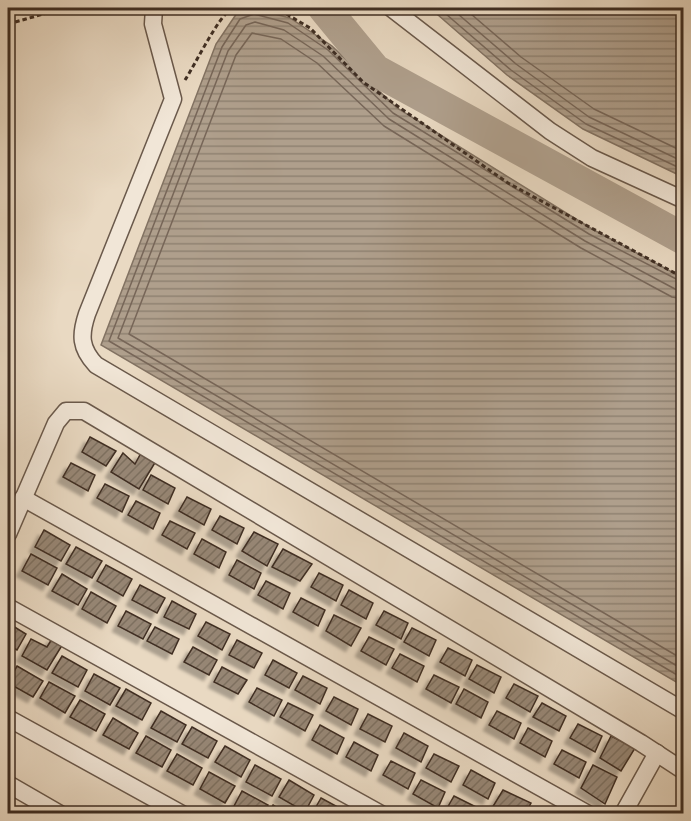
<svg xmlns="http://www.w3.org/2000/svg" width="691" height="821" viewBox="0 0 691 821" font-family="'IM FELL DW Pica',serif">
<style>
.water{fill:url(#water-rules);stroke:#827262;stroke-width:1.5}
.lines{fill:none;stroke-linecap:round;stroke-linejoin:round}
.shore{stroke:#776658;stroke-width:1.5}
.river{stroke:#af9f8c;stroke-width:32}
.building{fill:url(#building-hatch);stroke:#3f2e23;stroke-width:1.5;filter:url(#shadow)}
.street-casing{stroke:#6a594b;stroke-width:19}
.path{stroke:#3f2e23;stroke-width:3;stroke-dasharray:4.5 3;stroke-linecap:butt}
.street{stroke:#f1e6d7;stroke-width:16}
</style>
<defs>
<pattern id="water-rules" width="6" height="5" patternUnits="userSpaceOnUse" patternTransform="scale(1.5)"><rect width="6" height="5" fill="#af9f8c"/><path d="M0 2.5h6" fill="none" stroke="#908272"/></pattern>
<pattern id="building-hatch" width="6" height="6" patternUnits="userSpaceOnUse" patternTransform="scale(1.5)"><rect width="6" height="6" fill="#978776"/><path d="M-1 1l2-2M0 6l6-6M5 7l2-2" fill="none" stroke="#7d6f60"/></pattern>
<filter id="shadow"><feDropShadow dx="-5.5" dy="5.5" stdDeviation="1.5" flood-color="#0004"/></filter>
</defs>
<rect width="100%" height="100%" fill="#e9d9c2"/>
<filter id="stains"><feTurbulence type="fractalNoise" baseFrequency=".00333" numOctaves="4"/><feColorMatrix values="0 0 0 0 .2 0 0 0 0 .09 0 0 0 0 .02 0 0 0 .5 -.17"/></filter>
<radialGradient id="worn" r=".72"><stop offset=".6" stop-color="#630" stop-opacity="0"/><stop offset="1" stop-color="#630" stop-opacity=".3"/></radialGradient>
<!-- water -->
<g class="water">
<polygon points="430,8 683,8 683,177 583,129 507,75"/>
<polygon points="255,9 290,18 332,46 397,108 592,229 683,278 683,686 101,345 216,44 237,13"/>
</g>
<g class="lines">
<!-- shore -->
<g class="shore">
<polyline points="439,8 511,70 586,124 684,170"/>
<polyline points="451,8 516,64 589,117 684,162"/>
<polyline points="464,8 521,57 594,109 684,152"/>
<polyline points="684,283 589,234 393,113 328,50 288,23 254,14 240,19 222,47 109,341 684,679"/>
<polyline points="684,290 675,289 585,241 389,119 323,56 284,30 255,22 246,25 228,51 118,338 684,670"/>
<polyline points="684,299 672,297 581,248 384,126 317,63 281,39 252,33 236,55 129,334 684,660"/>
</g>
<!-- river -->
<polyline class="river" points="324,8 375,70 684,239"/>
</g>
<!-- building -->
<g class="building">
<polygon points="90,437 116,451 106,466 82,452"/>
<polygon points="123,453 135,464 141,453 156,461 139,489 111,472"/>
<polygon points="71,463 95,475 88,491 63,477"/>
<polygon points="151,475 175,488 168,504 143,490"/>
<polygon points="105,484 129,496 122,512 97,498"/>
<polygon points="187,497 211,509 204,525 179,511"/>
<polygon points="136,501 160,513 153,529 128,515"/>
<polygon points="220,516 244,528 237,544 212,530"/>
<polygon points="170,521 195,533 187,549 162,535"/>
<polygon points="44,530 70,545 61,561 35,547"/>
<polygon points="254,532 278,544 267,566 242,551"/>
<polygon points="202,539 226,552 219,568 194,554"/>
<polygon points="76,547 102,561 92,578 66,564"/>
<polygon points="283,549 312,564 300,581 272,567"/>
<polygon points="31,554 57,568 48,585 22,571"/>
<polygon points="237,560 261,573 254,589 229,575"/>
<polygon points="106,565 132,579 123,596 97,581"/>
<polygon points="319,573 343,585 336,601 311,587"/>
<polygon points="62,574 87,589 78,605 52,591"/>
<polygon points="266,581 290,593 283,609 258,595"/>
<polygon points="140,585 165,598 157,613 132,600"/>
<polygon points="349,590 373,603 366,619 341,605"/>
<polygon points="91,592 116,606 107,623 82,609"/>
<polygon points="301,598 325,610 318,626 293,612"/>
<polygon points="172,601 196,614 189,629 164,617"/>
<polygon points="126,611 151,624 143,639 118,626"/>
<polygon points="384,611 408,623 401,639 376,625"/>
<polygon points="334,615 361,628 351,646 326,631"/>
<polygon points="206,622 230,634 222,650 198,636"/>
<polygon points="8,623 26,634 17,650 8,645"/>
<polygon points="155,627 179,639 172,654 147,641"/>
<polygon points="412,628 436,640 429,656 404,642"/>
<polygon points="53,637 64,642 47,670 22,656 31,639 47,647"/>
<polygon points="369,637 394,649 386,665 361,651"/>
<polygon points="237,640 262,653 254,668 229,655"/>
<polygon points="193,647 217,660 209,675 184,662"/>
<polygon points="448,648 472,660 465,676 440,662"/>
<polygon points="400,654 424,666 417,682 392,668"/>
<polygon points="62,656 87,670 78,687 52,673"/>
<polygon points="273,660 297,673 289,688 265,675"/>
<polygon points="477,665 501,677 494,693 469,679"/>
<polygon points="17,666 43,681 33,697 8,683"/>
<polygon points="222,667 247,680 238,694 214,682"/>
<polygon points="94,674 120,688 110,705 85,691"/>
<polygon points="434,675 459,687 451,703 426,689"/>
<polygon points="303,676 327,688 320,704 295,690"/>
<polygon points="49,682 75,696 65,713 40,698"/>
<polygon points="514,684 538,696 530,712 506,698"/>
<polygon points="257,688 282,700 274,716 249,702"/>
<polygon points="126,689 151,703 142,720 116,706"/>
<polygon points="464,689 488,702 481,718 456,704"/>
<polygon points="334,697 358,709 351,725 326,711"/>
<polygon points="80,700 105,714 96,731 70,717"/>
<polygon points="288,703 313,715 305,731 280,717"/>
<polygon points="542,703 566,716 559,731 533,717"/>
<polygon points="161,711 186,725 177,742 151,728"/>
<polygon points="497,711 521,723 514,739 489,725"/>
<polygon points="368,714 392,726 385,742 360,729"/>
<polygon points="113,718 138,733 129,749 103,735"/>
<polygon points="578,724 602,736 595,752 570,738"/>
<polygon points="320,725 344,738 337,754 312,740"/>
<polygon points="192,727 217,741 208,758 182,744"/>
<polygon points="528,728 552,741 545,757 520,743"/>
<polygon points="404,733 428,746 421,762 396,748"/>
<polygon points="146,736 171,750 162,767 136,753"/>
<polygon points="611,736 635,748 621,771 600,758"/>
<polygon points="354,742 378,755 371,771 346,757"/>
<polygon points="225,746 250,760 241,777 215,762"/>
<polygon points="562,750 586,762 579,778 554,764"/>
<polygon points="177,754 202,768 193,785 167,771"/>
<polygon points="434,754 459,766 451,782 426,768"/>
<polygon points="391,761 415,773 408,789 383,775"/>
<polygon points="255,765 281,779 272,796 246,782"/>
<polygon points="593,765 617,777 605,804 581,788"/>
<polygon points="471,770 495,783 488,799 463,785"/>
<polygon points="209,772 235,786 225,803 200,789"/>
<polygon points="289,780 314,795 305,812 279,797"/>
<polygon points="421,780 445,792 438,808 413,794"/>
<polygon points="503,790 531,803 525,814 502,814 492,808"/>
<polygon points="242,791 268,805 263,814 243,814 233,808"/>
<polygon points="454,796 478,808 476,814 451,814 446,810"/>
<polygon points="321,798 347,812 346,814 312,814"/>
<polygon points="273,805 287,814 268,814"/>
</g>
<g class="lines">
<!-- street casing -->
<g class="street-casing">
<g id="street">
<path d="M 154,8 L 153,24 L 173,99 L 87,314 C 80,335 80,348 96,365 L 684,711"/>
<polyline points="391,8 550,131 592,158 684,200"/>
<polyline points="23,498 588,814"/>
<polyline points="8,534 56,423 66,411 84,411 641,743 684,771"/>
<polyline points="8,607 381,814"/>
<polyline points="8,718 182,814"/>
<polyline points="8,784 60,814"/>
<polyline points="623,814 657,753"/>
</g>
</g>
<!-- path -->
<g class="path">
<polyline points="265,8 283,12 310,28 363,82 508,183 684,278"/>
<polyline points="8,24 65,8"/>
<path d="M 185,80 C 196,63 218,17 232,8"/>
</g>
<!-- street -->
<use href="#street" class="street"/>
</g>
<!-- margin -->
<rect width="691" height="821" fill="none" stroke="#e9d9c2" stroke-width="30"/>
<rect x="9" y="9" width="673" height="803" fill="none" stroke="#3f2e23" stroke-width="3"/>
<rect x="15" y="15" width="661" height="791" fill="none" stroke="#3f2e23" stroke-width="1.5"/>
<rect width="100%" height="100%" filter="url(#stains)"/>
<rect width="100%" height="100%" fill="url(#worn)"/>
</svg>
